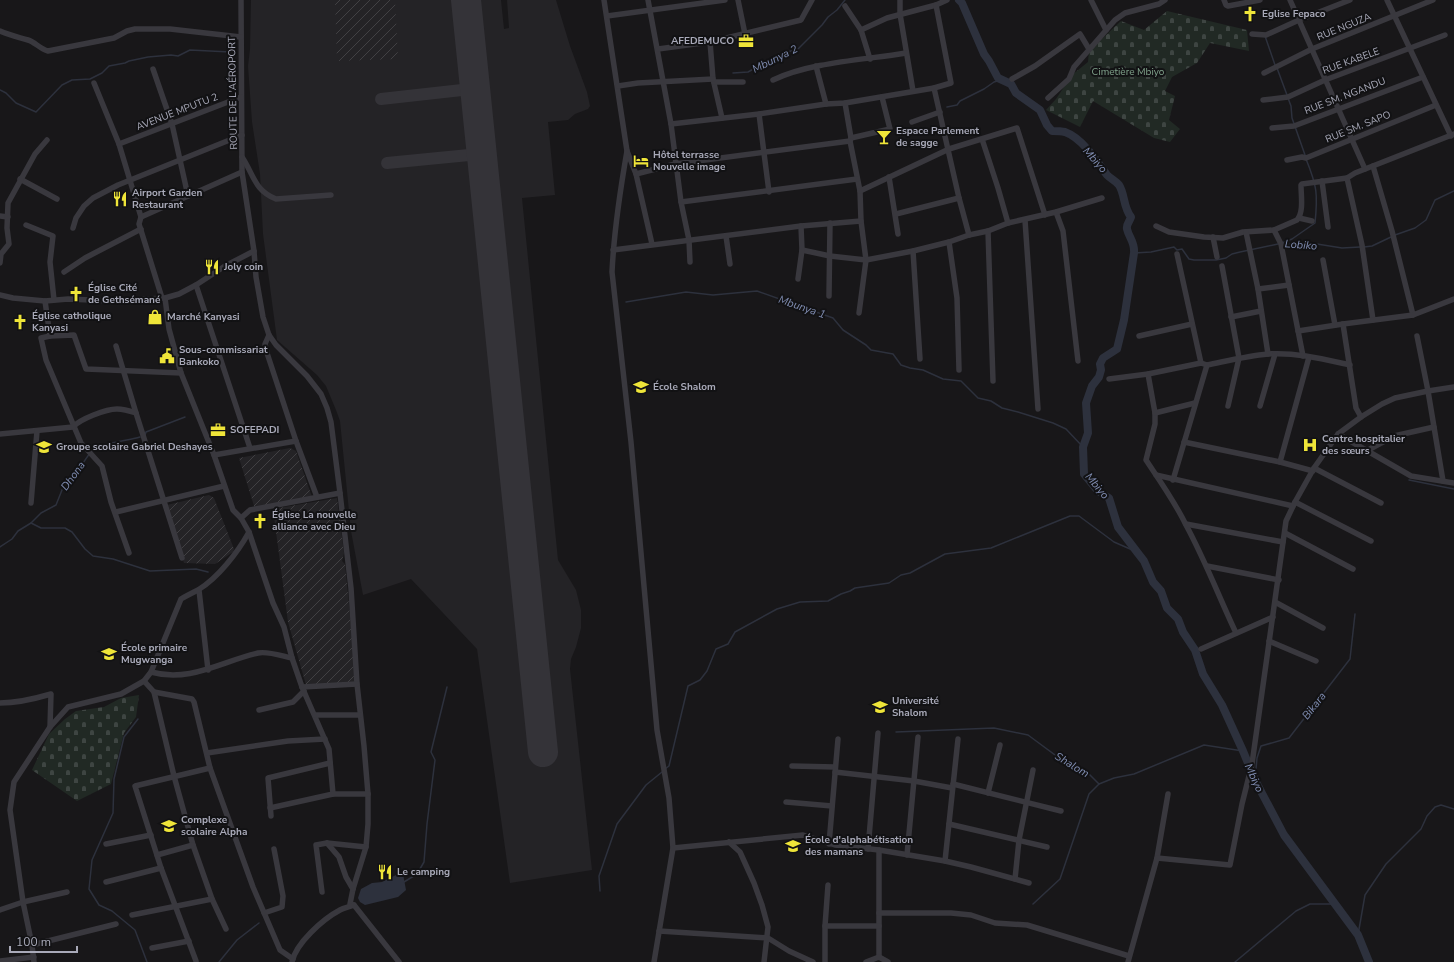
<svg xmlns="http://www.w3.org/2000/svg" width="1454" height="962" viewBox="0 0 1454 962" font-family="'Nunito Sans',sans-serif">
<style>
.built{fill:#242326}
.industrial{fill:url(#industrial-furrows)}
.cemetery{fill:url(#cemetery-stones)}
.water{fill:#2d313d}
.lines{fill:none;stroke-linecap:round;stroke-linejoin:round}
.stream{stroke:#2d313d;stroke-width:1.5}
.river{stroke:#2d313d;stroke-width:8}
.taxiway{stroke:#343338;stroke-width:12}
.runway{stroke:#343338;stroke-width:30}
.minor{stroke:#39383e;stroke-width:5.5}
.labels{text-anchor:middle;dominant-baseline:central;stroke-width:4;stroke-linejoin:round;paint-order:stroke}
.poi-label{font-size:10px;font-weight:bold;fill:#a9aab9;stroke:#121214;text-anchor:start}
.street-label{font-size:10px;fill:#a9aab9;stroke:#121214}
.park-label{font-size:10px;fill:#81a38c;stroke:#121214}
.water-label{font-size:11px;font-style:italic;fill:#818eb3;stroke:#121214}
</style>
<defs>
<pattern id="industrial-furrows" width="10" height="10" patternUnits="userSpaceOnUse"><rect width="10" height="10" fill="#242326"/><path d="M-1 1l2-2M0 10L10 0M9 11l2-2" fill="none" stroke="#414043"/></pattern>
<pattern id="cemetery-stones" width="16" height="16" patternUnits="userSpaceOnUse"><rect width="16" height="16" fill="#212924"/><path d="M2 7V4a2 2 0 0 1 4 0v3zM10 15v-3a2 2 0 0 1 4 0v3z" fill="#3e4542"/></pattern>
</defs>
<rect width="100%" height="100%" fill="#181719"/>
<!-- built -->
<polygon class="built" points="251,0 501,0 504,29 509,28 507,0 556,0 570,46 587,92 590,106 588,109 575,114 568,120 548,122 555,195 522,198 558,560 576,590 581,610 581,628 576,647 571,659 570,669 592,870 510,883 477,649 411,579 363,595 351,531 340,421 336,410 326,386 317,375 277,340 263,234 260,174 252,122 248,66 250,49"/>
<!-- industrial -->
<g class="industrial">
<polygon points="335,0 395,0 398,59 337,61"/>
<polygon points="290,448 296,451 312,497 255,509 239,458"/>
<polygon points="209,495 214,498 234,549 233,552 215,564 184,563 166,508 167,505"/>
<polygon points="337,498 344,553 342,561 345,564 353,646 354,682 306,685 288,622 273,509"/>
</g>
<!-- cemetery -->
<g class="cemetery">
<polygon points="1167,11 1247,30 1249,51 1210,43 1197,63 1172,77 1165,91 1175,96 1169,120 1180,129 1170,142 1154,138 1093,101 1080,127 1046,110 1056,99 1072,75 1088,62 1089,51 1121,21 1144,30"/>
<polygon points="139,695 136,717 124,733 111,784 77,801 32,770 49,734 65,719 76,711 104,707 121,698"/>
</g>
<!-- water -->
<polygon class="water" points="398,874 403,874 406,890 398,897 365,905 360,902 358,898 361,889 372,883 382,882"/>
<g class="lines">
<!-- stream -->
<g class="stream">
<polyline points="1265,36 1275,65"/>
<polyline points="1277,68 1287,95"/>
<polyline points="733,73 748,72 757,67 779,59 784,53 798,49 822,25 828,17 837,10 845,0"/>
<polyline points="0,90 6,93 16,103 36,112 62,85 72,80 90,79 102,73 109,66 125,63 129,61 148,57 171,55 178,56 190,50 230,52"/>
<polyline points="1288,98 1291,106 1292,118 1305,155"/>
<polyline points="947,107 957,105 960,101 984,89 994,82 1001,80"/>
<polyline points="1395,235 1415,228 1426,220 1435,200 1454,191"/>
<polyline points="1282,243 1294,245 1317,244 1342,248 1360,247"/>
<path d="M 1282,243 L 1292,239 L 1315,223 C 1318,194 1317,186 1306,159"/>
<polyline points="1364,247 1372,246 1391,237"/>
<polyline points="1134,253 1151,252 1174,247 1177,250 1182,249 1189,259 1194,260 1216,260 1226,258 1232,254 1240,252 1278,244"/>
<polyline points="626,302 686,292 713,295 757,291 833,318 843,330 866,345 871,350 893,354 901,365 910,368 923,370 943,379 961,381 978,398 991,401 1002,408 1018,412 1053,423 1066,429 1083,447"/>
<polyline points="145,435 146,432 185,417"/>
<polyline points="1409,480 1454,489"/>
<polyline points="31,523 41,528 65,528 72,532 85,549 93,556 113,559 150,571 196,569 208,572"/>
<path d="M 0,547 L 12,539 L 18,531 L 31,523 L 41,513 L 56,505 L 64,485 L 70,481 L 74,473 L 77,472 C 82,466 86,457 92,451 C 101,443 127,441 140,437"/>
<polyline points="138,719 124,737 114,779 113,813 92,860 89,889 99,905 112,911 135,930 147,962"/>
<polyline points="896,732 994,728 1028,735 1074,769 1088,773 1099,784"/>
<polyline points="665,769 669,766 688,686 700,680 707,671 716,649 728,644 735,632 777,609 800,602 828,601 841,594 850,591 855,588 889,583 901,575 910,573 945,554 991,548 1070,516 1079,516 1114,542 1137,552"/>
<polyline points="1255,780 1257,758 1261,746 1289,738 1350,659 1355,614"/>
<polyline points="404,882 417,874 424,862 427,824 435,760 431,752 447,687"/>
<polyline points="600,891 599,876 617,824 646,785 662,772"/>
<polyline points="1033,904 1060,879 1089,794 1099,784 1114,778 1134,774 1204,745 1243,751"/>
<polyline points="1358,935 1365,895 1386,864 1421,829 1427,816 1435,807 1441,805 1454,809"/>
<polyline points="219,962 237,940 259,923"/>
<polyline points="1235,962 1296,911 1310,904 1335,904"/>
</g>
<!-- river -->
<path class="river" d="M 959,0 L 962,3 L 984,54 L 989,61 L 998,78 L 1011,84 L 1016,93 L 1040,110 L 1047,125 L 1052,131 C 1056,131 1061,131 1065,132 C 1082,138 1097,161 1107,175 C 1111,179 1116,181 1119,185 C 1125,194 1123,207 1131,217 C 1130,221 1126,224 1127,229 C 1129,238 1135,242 1134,253 L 1124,320 L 1117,349 L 1103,358 L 1100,364 L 1101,370 L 1099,377 L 1092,386 L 1086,403 L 1088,433 L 1083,447 L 1084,474 L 1098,491 L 1109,498 L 1118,527 L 1137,552 L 1144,561 L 1153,582 L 1161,591 L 1167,608 L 1178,619 L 1183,632 L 1195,650 L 1203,674 L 1222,705 L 1243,751 L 1255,780 L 1284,835 L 1358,935 L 1369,962"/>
<!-- taxiway -->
<g class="taxiway">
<polyline points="381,99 462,90 469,87 474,81"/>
<polyline points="469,155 476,151 480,145"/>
<polyline points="387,163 469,155 477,158 482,163"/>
</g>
<!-- runway -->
<polyline class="runway" points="466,0 543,752"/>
<!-- minor -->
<g class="minor">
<polyline points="241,0 242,172 254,251 256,277 263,317 269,335 276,345 307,376 321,394 327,408 331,422 340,493 351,588 357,684 364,746 368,794 368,824 366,847 353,889 350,904 354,905 399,962"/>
<polyline points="604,0 627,151 636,174 652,244"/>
<polyline points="648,0 671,124 681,202 689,240 690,262"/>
<polyline points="738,0 745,34"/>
<polyline points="900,0 900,14 913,91"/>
<polyline points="1091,0 1106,30"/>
<polyline points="1224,0 1226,5 1228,6 1260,0"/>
<polyline points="1290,0 1365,169"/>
<polyline points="1387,0 1451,136"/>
<polyline points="845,6 861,30 870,59"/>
<polyline points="607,16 725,0"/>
<polyline points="861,30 887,18 936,5 947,0"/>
<path d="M 0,31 C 9,35 18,37 28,40 C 35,42 40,49 48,51 L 114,38 L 127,31 L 135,29 L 170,29 L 241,37"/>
<polyline points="1252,34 1266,35 1299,20 1350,0"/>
<polyline points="710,42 713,79 722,118"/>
<polyline points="658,49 710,42 801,20 812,0"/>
<polyline points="816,66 826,104"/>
<polyline points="153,69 172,124 188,196"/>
<polyline points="1264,73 1312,49 1433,0"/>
<polyline points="1012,79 1035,66 1080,34 1089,49"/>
<path d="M 773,80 C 811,62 864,60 906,53"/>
<polyline points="714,82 743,82"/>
<polyline points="94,83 119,144 141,217"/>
<polyline points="618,86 638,83 713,79"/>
<polyline points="934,88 959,198 969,235"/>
<polyline points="1048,98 1069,79 1074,67 1115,20 1125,13 1159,4 1165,0"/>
<polyline points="1263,100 1288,97 1325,80 1445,35"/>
<polyline points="845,103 851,138 850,141 860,191 861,221 866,260 859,313"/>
<polyline points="759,114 769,192"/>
<polyline points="912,122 940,112"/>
<polyline points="671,124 759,114 826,104 845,103 934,88 951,83 936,5"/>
<polyline points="1272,128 1294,126 1423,77"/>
<polyline points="851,138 890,129 882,97"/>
<polyline points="982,139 998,188 1008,223"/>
<polyline points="119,144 241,97"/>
<path d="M 627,151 C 620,191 614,231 612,272 L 631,442 L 657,730 L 669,798 L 673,848 L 654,962"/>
<path d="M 242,157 C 254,175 254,190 276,199 L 331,195"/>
<polyline points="1287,160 1302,157 1306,158 1436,105"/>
<polyline points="1373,166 1392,231 1413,315"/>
<polyline points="636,174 675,164 850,141"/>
<polyline points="889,177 898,234"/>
<polyline points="1347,178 1362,245 1373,320"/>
<polyline points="20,179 57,199"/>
<polyline points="1322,181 1328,227"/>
<polyline points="860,191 949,149 1017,128 1045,215"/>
<polyline points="681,202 857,179"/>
<polyline points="1056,212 1063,231 1078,361"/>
<polyline points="896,214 959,198"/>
<polyline points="0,216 8,217"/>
<polyline points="1299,218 1312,221"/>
<polyline points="1025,220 1038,409"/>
<polyline points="26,225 53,236 50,262 54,300"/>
<path d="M 1156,226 L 1169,232 L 1204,237 L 1223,238 L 1243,232 L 1274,230 L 1297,220 C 1304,212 1301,196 1301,185 L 1302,184 L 1347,178 L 1355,173 L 1454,134"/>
<polyline points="73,228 76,218 84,206 93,198 118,185 242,135"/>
<polyline points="1274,230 1281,244 1303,356"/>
<polyline points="988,231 993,381"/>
<polyline points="1246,232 1258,289 1268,354"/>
<polyline points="726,236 730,264"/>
<polyline points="1213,237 1217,257"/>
<polyline points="949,242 957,298 959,370"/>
<polyline points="613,250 801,226 861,221"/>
<polyline points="802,250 830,256 866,260 913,251 949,242 969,235 988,231 1008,223 1056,212 1102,198"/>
<polyline points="913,251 920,359"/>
<polyline points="1177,254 1201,363"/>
<polyline points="1323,260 1335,325"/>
<polyline points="0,263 1,254 9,244 7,228 8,203 35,154 47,140"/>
<polyline points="1222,266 1239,358 1228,406"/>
<polyline points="64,272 85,258 141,229"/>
<polyline points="798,279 802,250 801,226"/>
<polyline points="196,285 250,448"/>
<polyline points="1258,289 1289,285"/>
<polyline points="0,295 13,298 45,301 68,299 112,301 165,298 179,294 196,285 225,266 254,251"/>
<polyline points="829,296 830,223"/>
<polyline points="162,298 139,224 141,217 242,172"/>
<polyline points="165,298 169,329 181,373 214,455 233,510 241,518 249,532 273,603 284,627 292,658 302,687 329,749 333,794"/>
<polyline points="45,301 50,336 41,338 46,360 81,443 102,466 111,502 129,553"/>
<polyline points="1231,317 1261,311"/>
<polyline points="1343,324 1356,408 1361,417"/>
<polyline points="1298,331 1343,324 1413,315 1454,299"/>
<polyline points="269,335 265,344 267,353 296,441 317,497"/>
<polyline points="50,336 74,335 86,369 181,373"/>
<polyline points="1139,336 1192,324"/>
<polyline points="1417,336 1428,391 1443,481"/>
<polyline points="116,346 136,413 182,558"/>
<path d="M 1148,374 L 1155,413 L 1155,424 L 1146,460 C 1160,481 1175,502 1186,525 C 1205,560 1219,597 1236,633"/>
<path d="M 1109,379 L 1148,374 L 1201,363 L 1207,365 C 1227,361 1247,356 1268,354 C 1295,352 1323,359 1350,365"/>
<polyline points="1260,406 1275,354"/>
<polyline points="1155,413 1195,403"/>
<path d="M 0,434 L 73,427 C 80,419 106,409 117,409 C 123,409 130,411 136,413"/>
<polyline points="1338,434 1411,476 1454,483"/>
<polyline points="1184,442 1280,462 1313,471"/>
<polyline points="1368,451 1370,449 1394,436 1434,427"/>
<polyline points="214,455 296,441"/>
<polyline points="1280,462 1309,357"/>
<polyline points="1314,468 1381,503"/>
<polyline points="1156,475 1293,506"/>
<polyline points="1173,480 1207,365"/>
<polyline points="1295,502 1371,541"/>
<polyline points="31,503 37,431"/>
<polyline points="116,512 224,486"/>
<polyline points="241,518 250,510 340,493"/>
<polyline points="1186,524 1283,542"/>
<polyline points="1285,533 1353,569"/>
<polyline points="1207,566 1279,580"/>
<polyline points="199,590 208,670"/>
<polyline points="1275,602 1323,628"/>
<polyline points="1269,641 1316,661"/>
<polyline points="1201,649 1273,617"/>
<path d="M 151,672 C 190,683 222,661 258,653 C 268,651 282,656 292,658"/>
<polyline points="144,681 154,692 174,776 193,845 212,899 226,929"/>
<polyline points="302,687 357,684"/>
<polyline points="154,692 192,699 194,702 210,768 253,887 280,950 293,959"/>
<path d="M 0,703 C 18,703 34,699 51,694 L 50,727"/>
<polyline points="259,710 293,702 304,691"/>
<polyline points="315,715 360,715"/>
<polyline points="207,753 288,741 325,739"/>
<polyline points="792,766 835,767"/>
<polyline points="835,772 914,781 952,788"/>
<polyline points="953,784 1061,811"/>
<polyline points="988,793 1000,745"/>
<polyline points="786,802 832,806"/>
<polyline points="270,808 333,794 368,794"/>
<polyline points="271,816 268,778 330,763"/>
<polyline points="949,824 1047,847"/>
<polyline points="729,842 740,852 754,883 762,905 768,927 764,962"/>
<polyline points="327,843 339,857 346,877 353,889"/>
<polyline points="106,844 151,835"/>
<polyline points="829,844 838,739"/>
<polyline points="673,848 803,835 835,845 879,850 945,861 971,867 1029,883"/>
<polyline points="868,849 878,733"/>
<polyline points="879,850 879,957"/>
<polyline points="157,855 193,845"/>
<polyline points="907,855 918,737"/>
<polyline points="1157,858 1168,794"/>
<polyline points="945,861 958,739"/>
<polyline points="1015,879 1019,840 1033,770"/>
<polyline points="106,882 161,868"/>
<polyline points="322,892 316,845 327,843 366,847"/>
<polyline points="0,910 23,902 67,892"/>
<polyline points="264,913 282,907 283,896 274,849"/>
<polyline points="879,913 951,913 971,915 995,923 1027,925 1129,956"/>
<polyline points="132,915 212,899"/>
<polyline points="825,926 879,926"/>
<polyline points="659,931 768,938 789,951 813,962"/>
<polyline points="32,945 116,924"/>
<polyline points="152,948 189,941"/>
<polyline points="0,961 34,957"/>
<polyline points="196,961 161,868 135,786 210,768"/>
<path d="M 34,962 L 32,945 L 23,902 L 10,810 L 14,782 L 50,727 L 68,707 L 121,694 L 144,681 L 151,672 L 181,599 C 186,596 192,593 198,590 C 218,578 238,552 249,532"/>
<path d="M 292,962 C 296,943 323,919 340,910 C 344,908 349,907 354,905"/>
<polyline points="825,962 825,926 828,885"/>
<polyline points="866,962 879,957 888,962"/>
<polyline points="1128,962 1157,858 1230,865 1242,804 1252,764 1286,521 1295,502 1314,468 1338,434 1361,417 1382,404 1395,398 1428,391 1454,387"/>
</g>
</g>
<!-- icons -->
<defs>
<g id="church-bare" transform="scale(1.2)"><path d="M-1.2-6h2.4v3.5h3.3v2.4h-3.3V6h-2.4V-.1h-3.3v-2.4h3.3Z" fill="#efe539" stroke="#121214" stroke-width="2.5" paint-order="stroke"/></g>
<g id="office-bare" transform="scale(1.2)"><path d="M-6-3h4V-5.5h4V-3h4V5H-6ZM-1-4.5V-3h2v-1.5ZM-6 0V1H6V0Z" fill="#efe539" stroke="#121214" stroke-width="2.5" paint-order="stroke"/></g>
<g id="bar-bare" transform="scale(1.2)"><path d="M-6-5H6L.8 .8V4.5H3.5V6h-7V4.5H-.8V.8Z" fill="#efe539" stroke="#121214" stroke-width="2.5" paint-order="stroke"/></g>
<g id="hotel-bare" transform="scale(1.2)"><path d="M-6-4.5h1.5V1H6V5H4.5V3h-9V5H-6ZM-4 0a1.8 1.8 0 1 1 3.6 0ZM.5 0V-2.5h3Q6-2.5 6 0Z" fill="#efe539" stroke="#121214" stroke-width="2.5" paint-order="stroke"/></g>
<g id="restaurant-bare" transform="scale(1.2)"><path d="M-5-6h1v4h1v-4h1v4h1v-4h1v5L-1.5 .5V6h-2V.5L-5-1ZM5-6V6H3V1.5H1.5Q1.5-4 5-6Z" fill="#efe539" stroke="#121214" stroke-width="2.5" paint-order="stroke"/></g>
<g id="shop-bare" transform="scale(1.2)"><path d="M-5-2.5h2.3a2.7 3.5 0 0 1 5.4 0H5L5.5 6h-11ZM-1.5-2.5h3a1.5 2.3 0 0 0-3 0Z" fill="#efe539" stroke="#121214" stroke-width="2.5" paint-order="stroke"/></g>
<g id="civic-bare" transform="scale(1.2)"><path d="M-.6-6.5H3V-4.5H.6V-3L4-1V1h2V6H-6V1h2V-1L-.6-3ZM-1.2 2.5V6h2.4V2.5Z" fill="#efe539" stroke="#121214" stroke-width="2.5" paint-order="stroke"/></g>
<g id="school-bare" transform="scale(1.2)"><path d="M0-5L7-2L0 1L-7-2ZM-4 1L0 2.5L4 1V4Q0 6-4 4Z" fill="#efe539" stroke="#121214" stroke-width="2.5" paint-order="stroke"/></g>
<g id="hospital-bare" transform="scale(1.2)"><path d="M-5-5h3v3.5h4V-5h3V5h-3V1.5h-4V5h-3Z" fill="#efe539" stroke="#121214" stroke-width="2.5" paint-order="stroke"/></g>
<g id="university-bare" transform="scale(1.2)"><path d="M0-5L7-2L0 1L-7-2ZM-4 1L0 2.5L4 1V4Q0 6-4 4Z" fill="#efe539" stroke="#121214" stroke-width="2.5" paint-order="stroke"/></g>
</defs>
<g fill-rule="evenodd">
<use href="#church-bare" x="1250" y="14"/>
<use href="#office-bare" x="746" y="41"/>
<use href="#bar-bare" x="884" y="137"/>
<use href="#hotel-bare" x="641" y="161"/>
<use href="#restaurant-bare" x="120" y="199"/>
<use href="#restaurant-bare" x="212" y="267"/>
<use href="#church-bare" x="76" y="294"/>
<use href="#shop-bare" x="155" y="317"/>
<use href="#church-bare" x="20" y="322"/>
<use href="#civic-bare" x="167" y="356"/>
<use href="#school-bare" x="641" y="387"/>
<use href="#office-bare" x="218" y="430"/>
<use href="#hospital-bare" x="1310" y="445"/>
<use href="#school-bare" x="44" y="447"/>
<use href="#church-bare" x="260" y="521"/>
<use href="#school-bare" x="109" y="654"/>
<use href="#university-bare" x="880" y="707"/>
<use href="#school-bare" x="169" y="826"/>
<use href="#school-bare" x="793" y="846"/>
<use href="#restaurant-bare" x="385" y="872"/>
</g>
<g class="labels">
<!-- poi labels -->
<g class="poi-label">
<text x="1262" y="14">Eglise Fepaco</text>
<text x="734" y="41" text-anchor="end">AFEDEMUCO</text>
<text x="896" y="131">Espace Parlement<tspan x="896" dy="12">de sagge</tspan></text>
<text x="653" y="155">Hôtel terrasse<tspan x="653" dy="12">Nouvelle image</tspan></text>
<text x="132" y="193">Airport Garden<tspan x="132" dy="12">Restaurant</tspan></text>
<text x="224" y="267">Joly coin</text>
<text x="88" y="288">Église Cité<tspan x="88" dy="12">de Gethsémané</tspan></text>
<text x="32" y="316">Église catholique<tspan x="32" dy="12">Kanyasi</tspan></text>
<text x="167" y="317">Marché Kanyasi</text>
<text x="179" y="350">Sous-commissariat<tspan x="179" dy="12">Bankoko</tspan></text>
<text x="653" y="387">École Shalom</text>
<text x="230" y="430">SOFEPADI</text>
<text x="1322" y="439">Centre hospitalier<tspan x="1322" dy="12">des sœurs</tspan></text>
<text x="56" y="447">Groupe scolaire Gabriel Deshayes</text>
<text x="272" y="515">Église La nouvelle<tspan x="272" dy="12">alliance avec Dieu</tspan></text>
<text x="121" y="648">École primaire<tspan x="121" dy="12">Mugwanga</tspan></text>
<text x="892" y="701">Université<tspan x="892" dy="12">Shalom</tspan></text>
<text x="181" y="820">Complexe<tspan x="181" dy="12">scolaire Alpha</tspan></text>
<text x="805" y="840">École d'alphabétisation<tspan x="805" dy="12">des mamans</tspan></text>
<text x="397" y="872">Le camping</text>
</g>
<!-- street labels -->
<g class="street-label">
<text transform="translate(1344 27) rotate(-22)">RUE NGUZA</text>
<text transform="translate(1351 61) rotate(-20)">RUE KABELE</text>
<text transform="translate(233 93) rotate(-91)">ROUTE DE L'AÉROPORT</text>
<text transform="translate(1345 96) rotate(-21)">RUE SM. NGANDU</text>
<text transform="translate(177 112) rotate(-21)">AVENUE MPUTU 2</text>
<text transform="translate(1358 127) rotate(-22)">RUE SM. SAPO</text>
</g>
<!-- park labels -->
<g class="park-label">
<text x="1128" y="72">Cimetière Mbiyo</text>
</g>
<!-- water labels -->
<g class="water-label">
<text transform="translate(775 59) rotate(-26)">Mbunya 2</text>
<text transform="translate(1095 160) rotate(48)">Mbiyo</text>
<text transform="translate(1301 245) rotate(4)">Lobiko</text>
<text transform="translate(802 307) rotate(19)">Mbunya 1</text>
<text transform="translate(73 476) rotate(-54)">Dhona</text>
<text transform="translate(1097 486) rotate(50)">Mbiyo</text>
<text transform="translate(1314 706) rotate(-52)">Bikara</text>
<text transform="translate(1072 765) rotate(31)">Shalom</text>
<text transform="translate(1254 778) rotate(65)">Mbiyo</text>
</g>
</g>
<!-- scale -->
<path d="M10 946v6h67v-6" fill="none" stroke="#a9aab9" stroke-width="2"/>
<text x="16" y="946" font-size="12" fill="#a9aab9" stroke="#121214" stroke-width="3" paint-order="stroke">100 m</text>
</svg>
